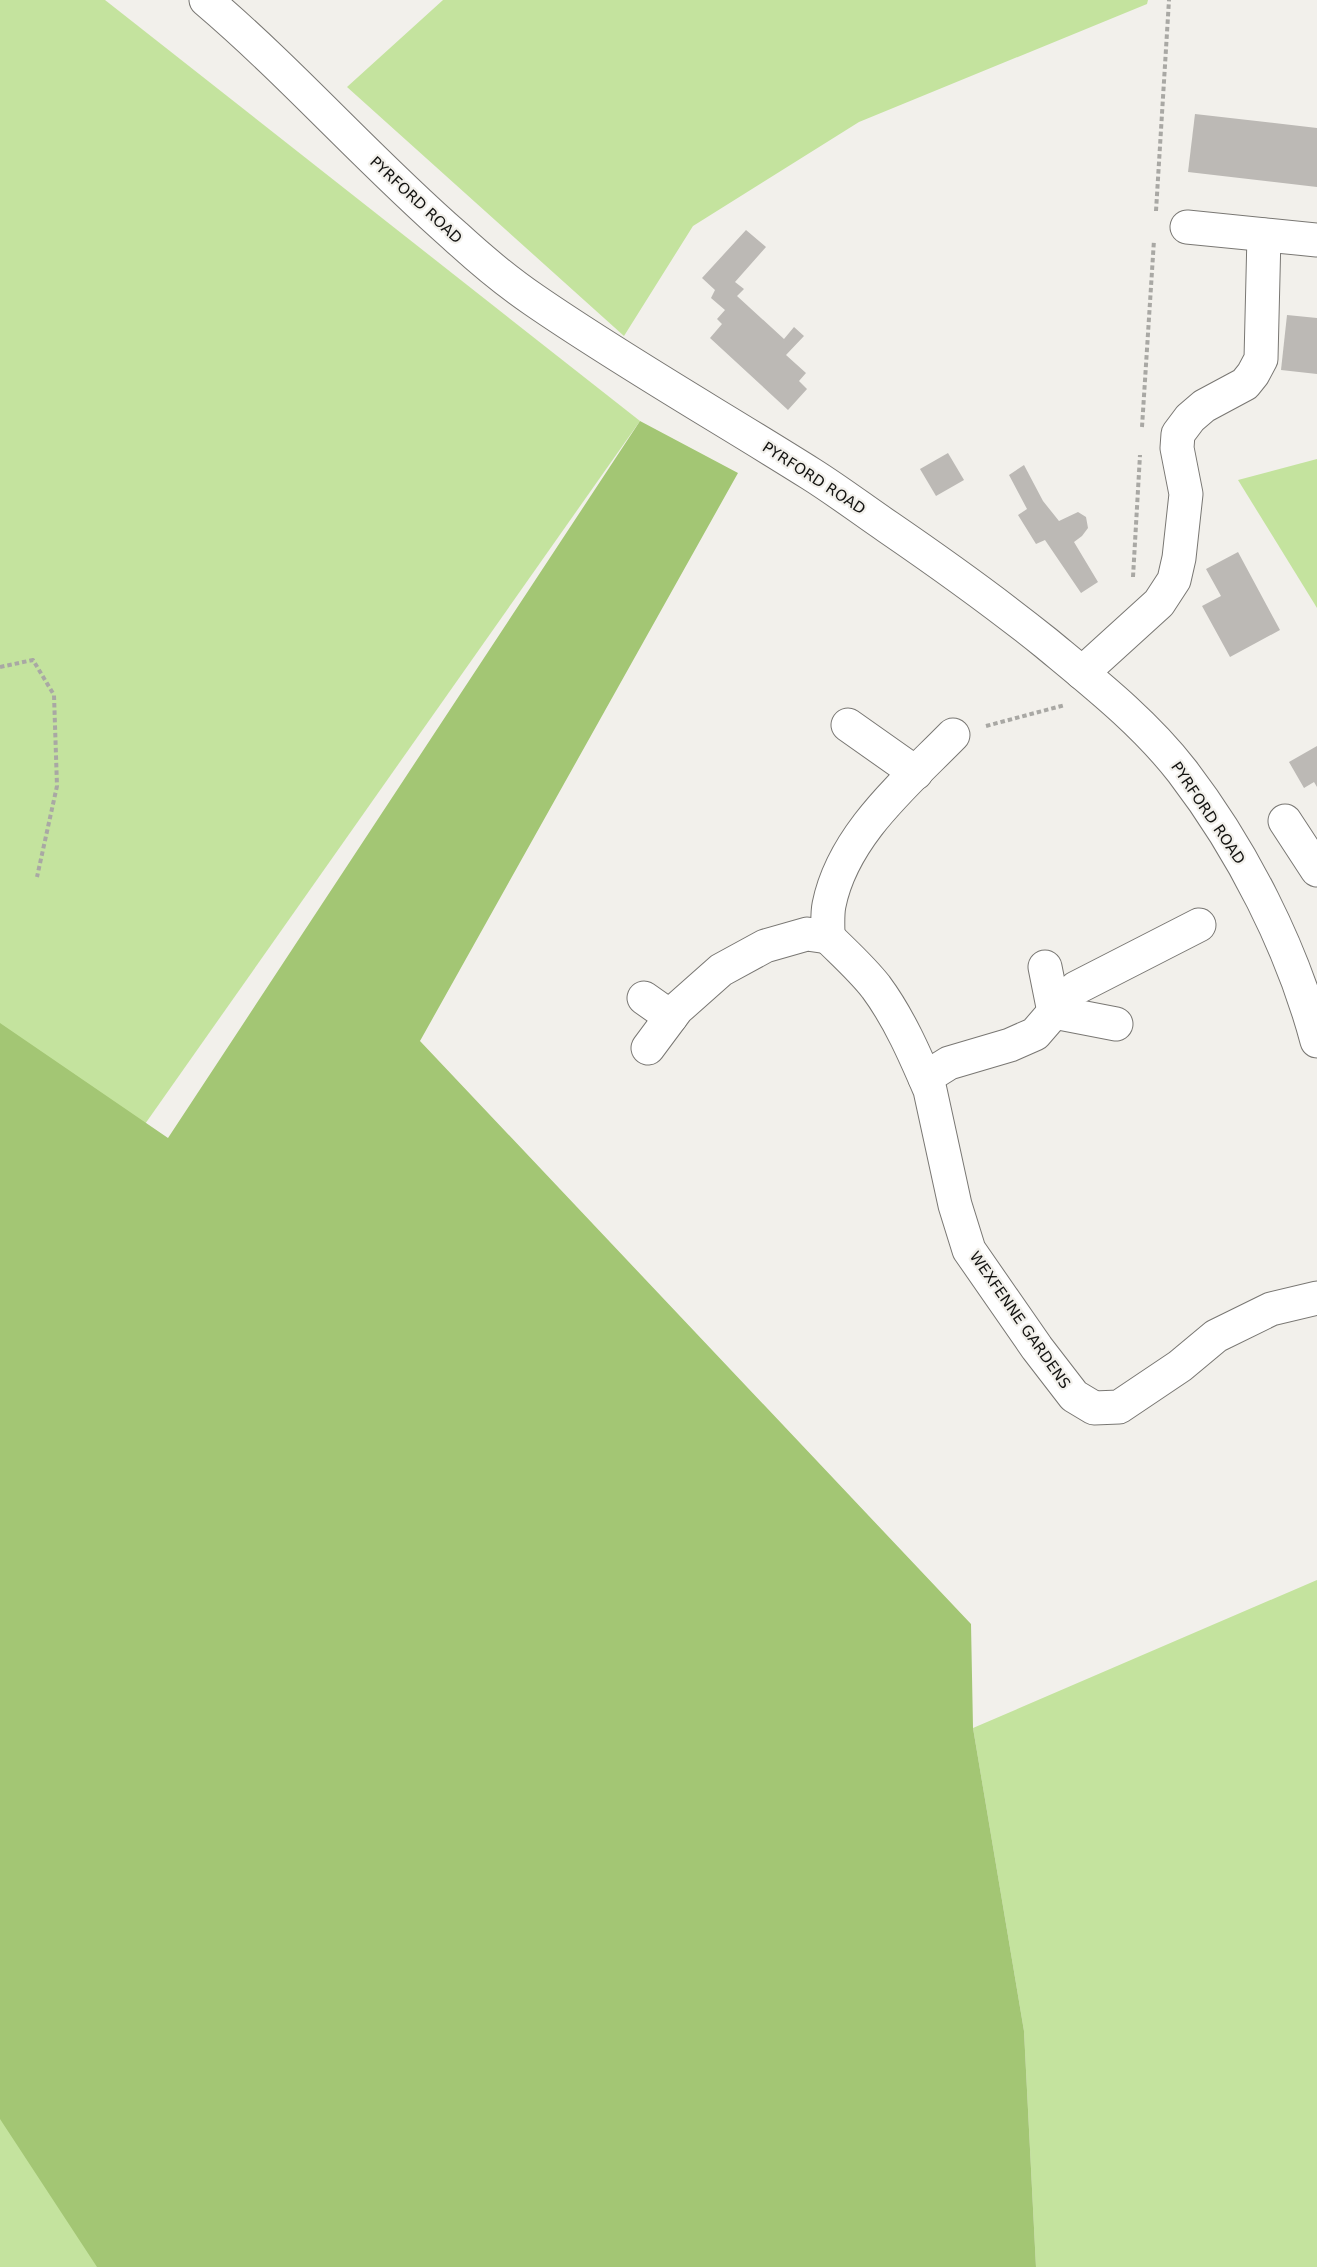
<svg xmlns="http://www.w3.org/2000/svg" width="1317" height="2267" viewBox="0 0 1317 2267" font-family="'DejaVu Sans',sans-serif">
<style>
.green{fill:#c4e39e}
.forest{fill:#a3c674}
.building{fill:#bcb9b5}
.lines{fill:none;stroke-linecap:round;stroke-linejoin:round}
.minor-casing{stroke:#797773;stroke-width:35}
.path{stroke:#a9a8a4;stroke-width:4;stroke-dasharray:4.5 3;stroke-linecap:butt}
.minor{stroke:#fff;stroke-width:33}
.labels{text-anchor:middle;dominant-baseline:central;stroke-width:4.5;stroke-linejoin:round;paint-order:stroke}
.street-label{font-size:15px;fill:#141412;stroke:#f2f0eb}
</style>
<rect width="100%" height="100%" fill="#f2f0eb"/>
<!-- green -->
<g class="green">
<polygon points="0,0 105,0 640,421 0,1330"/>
<polygon points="443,0 1148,0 1147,4 859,122 693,226 624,336 347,87"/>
<polygon points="1317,459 1317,608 1238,480"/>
<polygon points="1317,1580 1317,2267 1036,2267 1024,2031 973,1728"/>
<polygon points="0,2024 140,2267 0,2267"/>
</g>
<!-- forest -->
<polygon class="forest" points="640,421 738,473 420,1041 971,1624 973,1728 1024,2031 1036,2267 97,2267 0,2119 0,1023 168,1138"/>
<!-- building -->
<g class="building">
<polygon points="1195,114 1317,128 1317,187 1188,172"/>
<polygon points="746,230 766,247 735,282 744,289 737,296 784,339 794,327 804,336 786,355 806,373 799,381 807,389 788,410 710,338 722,324 717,319 725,310 711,298 715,290 702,278"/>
<polygon points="1287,315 1317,318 1317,374 1281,370"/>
<polygon points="948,453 964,480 936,496 920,469"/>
<polygon points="1024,465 1043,501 1059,521 1078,512 1086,517 1088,528 1082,536 1074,542 1098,582 1081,593 1045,540 1036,544 1018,515 1027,509 1009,475"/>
<polygon points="1238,552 1280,630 1230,657 1202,606 1221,596 1206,569"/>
<polygon points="1317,746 1317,787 1314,782 1304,788 1289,762"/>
</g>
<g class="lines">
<!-- minor casing -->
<g class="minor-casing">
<g id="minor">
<path d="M 206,0 C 293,74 369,161 455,236 C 480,259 506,281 534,300 C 624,362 719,416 811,474 C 838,491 863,510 888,527 C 942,564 995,602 1046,643 C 1093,682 1144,722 1182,771 C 1242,849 1292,947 1317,1041"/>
<polyline points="1187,227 1317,240"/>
<polyline points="1082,673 1159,603 1174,580 1179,558 1186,494 1177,448 1178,434 1190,418 1204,406 1245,384 1253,374 1261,359 1264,235"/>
<polyline points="848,725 916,773"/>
<polyline points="1285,821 1317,870"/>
<path d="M 828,937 C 844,953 862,969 876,987 C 899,1018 915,1055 930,1090 L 955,1205 L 969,1250 L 1037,1348 L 1074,1396 L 1094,1408 L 1119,1407 L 1180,1366 L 1216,1336 L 1271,1309 L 1317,1298"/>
<polyline points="1045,967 1054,1012 1116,1024"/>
<polyline points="644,998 671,1017"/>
<polyline points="1063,1013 1069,994 1076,988 1199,925"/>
<path d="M 648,1048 L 677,1009 L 721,970 L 765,946 L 807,934 L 828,937 C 828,927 827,915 829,905 C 843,835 905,784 953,735"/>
<polyline points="925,1078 949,1063 1010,1045 1035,1034 1054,1012"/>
</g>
</g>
<!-- path -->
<g class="path">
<polyline points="1156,211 1169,0"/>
<polyline points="1142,427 1154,240"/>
<polyline points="1133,577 1140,455"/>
<polyline points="0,667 33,660 54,695 57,786 37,877"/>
<polyline points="986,726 1065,705"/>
</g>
<!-- minor -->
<use href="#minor" class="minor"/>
</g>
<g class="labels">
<!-- street labels -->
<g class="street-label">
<text transform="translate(416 200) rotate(43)">PYRFORD ROAD</text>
<text transform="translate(814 478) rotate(33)">PYRFORD ROAD</text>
<text transform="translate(1208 813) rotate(56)">PYRFORD ROAD</text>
<text transform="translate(1020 1320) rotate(55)">WEXFENNE GARDENS</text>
</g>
</g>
</svg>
